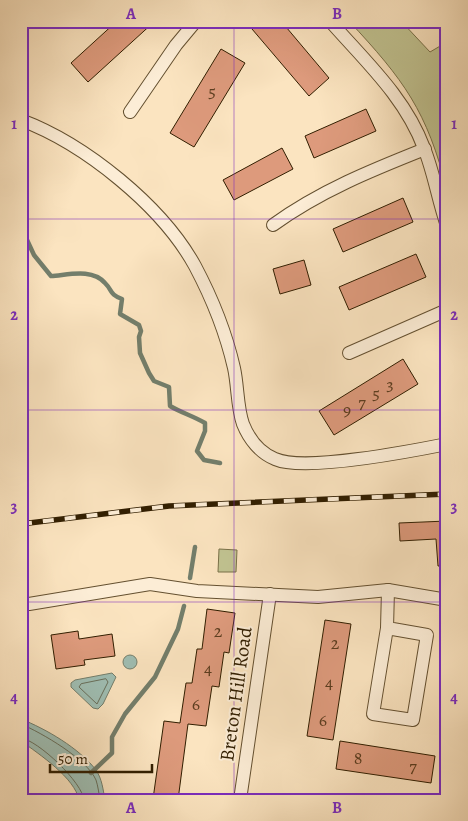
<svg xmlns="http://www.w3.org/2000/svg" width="468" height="821" viewBox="0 0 468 821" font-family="Alegreya,serif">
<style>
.green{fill:#c1c391;stroke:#797048}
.water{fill:#9fbeb3;stroke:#737e6b}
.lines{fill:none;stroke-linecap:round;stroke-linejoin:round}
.shore{stroke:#686e5a;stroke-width:1}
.stream{stroke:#737e6b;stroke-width:4.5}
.building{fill:#dd9a7c;stroke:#311e00}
.street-casing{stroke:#645030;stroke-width:14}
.street{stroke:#fcedd6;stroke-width:12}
.rail-casing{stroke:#311e00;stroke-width:5.5}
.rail{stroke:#fcedd6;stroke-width:4;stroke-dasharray:11;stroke-linecap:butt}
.grid{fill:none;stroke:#7b2cbf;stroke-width:1;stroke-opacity:0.55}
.labels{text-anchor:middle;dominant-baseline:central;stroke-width:4;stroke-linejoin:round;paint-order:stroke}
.number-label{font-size:18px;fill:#5c3d1f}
.street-label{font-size:20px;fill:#311e00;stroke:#fcedd6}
.neatline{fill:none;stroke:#7b2cbf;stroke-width:2}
.grid-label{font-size:16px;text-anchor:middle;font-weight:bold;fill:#7b2cbf}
</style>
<rect width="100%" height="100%" fill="#fbe4c0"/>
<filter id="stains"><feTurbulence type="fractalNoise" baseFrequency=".004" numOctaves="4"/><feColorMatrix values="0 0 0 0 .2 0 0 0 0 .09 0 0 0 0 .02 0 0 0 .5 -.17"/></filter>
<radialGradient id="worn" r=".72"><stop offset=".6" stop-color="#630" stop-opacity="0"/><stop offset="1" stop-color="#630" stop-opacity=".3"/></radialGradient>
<!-- green -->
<g class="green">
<path d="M 349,21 L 401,21 L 430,52 L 447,42 L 447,190 C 427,111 404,80 349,21 Z"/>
<polygon points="219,549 237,550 236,572 218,572"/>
</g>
<!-- water -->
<g class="water">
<circle cx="130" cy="662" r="7"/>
<polygon points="112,673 116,677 103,704 98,709 93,708 71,687 71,683 75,680"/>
<path d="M 21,719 C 46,729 79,748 96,770 C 102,779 103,789 105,800 L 79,800 C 75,778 39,754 21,741 Z"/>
</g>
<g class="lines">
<!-- shore -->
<g class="shore">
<polygon points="106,679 108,682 97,704 79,687 81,684"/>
<path d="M 21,724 C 42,733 87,759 96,780 C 98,786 99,794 100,800"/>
<path d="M 21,738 C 38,740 83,783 84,800"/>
</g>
<!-- stream -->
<g class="stream">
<path d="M 21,227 L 34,255 L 51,276 C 68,275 92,268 105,283 C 113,291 109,294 122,299 L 120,314 L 139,325 L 141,331 L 139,337 L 140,353 L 149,373 L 154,381 L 169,387 L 170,406 C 182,413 193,416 205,423 L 205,431 L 197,451 L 204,460 L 220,463"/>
<polyline points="190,578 195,547"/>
<polyline points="91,773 112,753 112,737 125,714 155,677 178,629 184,606"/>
</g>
</g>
<!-- building -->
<g class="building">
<polygon points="117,21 155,21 88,82 71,63"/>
<polygon points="261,21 281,21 329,78 309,96 252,29"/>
<polygon points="221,49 245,63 194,147 170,133"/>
<polygon points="366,109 376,131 314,158 305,136"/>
<polygon points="282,148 293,169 234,200 223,180"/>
<polygon points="403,198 413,222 343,252 333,229"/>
<polygon points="416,254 426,277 349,310 339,287"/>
<polygon points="304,260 311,285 280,294 273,269"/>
<polygon points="403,359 418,384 334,435 319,411"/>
<polygon points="447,521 447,566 438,566 436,539 400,541 399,523"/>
<polygon points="207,609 235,613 229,653 224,652 219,687 212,686 206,726 188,724 178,800 153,799 164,721 180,723 186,683 192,683 197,649 202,649"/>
<polygon points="325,620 351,624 333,740 307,736"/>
<polygon points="78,631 79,639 112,634 115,656 84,660 85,665 56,669 51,635"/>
<polygon points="340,741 435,756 431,783 336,769"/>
</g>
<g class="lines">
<!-- street casing -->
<g class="street-casing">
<g id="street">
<path d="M 330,21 C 365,61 405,97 424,148 C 434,173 438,200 447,226"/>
<polyline points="130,112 176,45 196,21"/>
<path d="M 21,120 C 85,144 162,206 195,266 C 212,298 226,333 234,368 C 238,386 237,407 243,424 C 249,439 260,453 275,459 C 304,472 412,451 447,444"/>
<path d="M 273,225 C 320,191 372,170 425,149"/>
<polyline points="349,353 447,310"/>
<polyline points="29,604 150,584 197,591 318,597 388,590 447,600"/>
<polyline points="387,628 427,635 413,720 373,714 387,628 388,590"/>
<polyline points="240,800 270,594"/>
</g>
</g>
<!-- street -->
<use href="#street" class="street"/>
<!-- rail casing -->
<g class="rail-casing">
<polyline id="rail" points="21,524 169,506 447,494"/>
</g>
<!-- rail -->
<use href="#rail" class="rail"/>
</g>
<!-- grid -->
<path class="grid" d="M 234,21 L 234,800M 21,219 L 447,219M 21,410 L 447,410M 21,602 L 447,602"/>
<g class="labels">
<!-- number labels -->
<g class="number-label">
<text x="212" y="91">5</text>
<text x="390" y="384">3</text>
<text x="376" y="393">5</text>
<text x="362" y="402">7</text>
<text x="347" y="410">9</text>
<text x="218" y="631">2</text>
<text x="335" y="643">2</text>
<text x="208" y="668">4</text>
<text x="329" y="682">4</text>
<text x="196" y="704">6</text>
<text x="323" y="720">6</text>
<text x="358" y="758">8</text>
<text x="413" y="766">7</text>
</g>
<!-- street labels -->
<g class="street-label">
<text transform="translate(236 694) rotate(-82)">Breton Hill Road</text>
</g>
</g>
<!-- margin -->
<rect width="468" height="821" fill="none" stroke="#fbe4c0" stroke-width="55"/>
<!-- scale -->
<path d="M50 764v8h102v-8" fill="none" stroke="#311e00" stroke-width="2.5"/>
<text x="58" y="764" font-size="15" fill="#311e00" stroke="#fcedd6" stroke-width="4" paint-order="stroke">50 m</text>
<rect x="28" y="28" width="412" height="766" class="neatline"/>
<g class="grid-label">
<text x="131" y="19">A</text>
<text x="337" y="19">B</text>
<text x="14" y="129">1</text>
<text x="454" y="129">1</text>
<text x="14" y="320">2</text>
<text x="454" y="320">2</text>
<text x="14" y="512">3</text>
<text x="454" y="512">3</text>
<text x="14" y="703">4</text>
<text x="454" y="703">4</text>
<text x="131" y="813">A</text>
<text x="337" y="813">B</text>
</g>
<rect width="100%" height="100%" filter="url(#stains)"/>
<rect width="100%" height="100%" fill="url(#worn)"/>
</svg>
